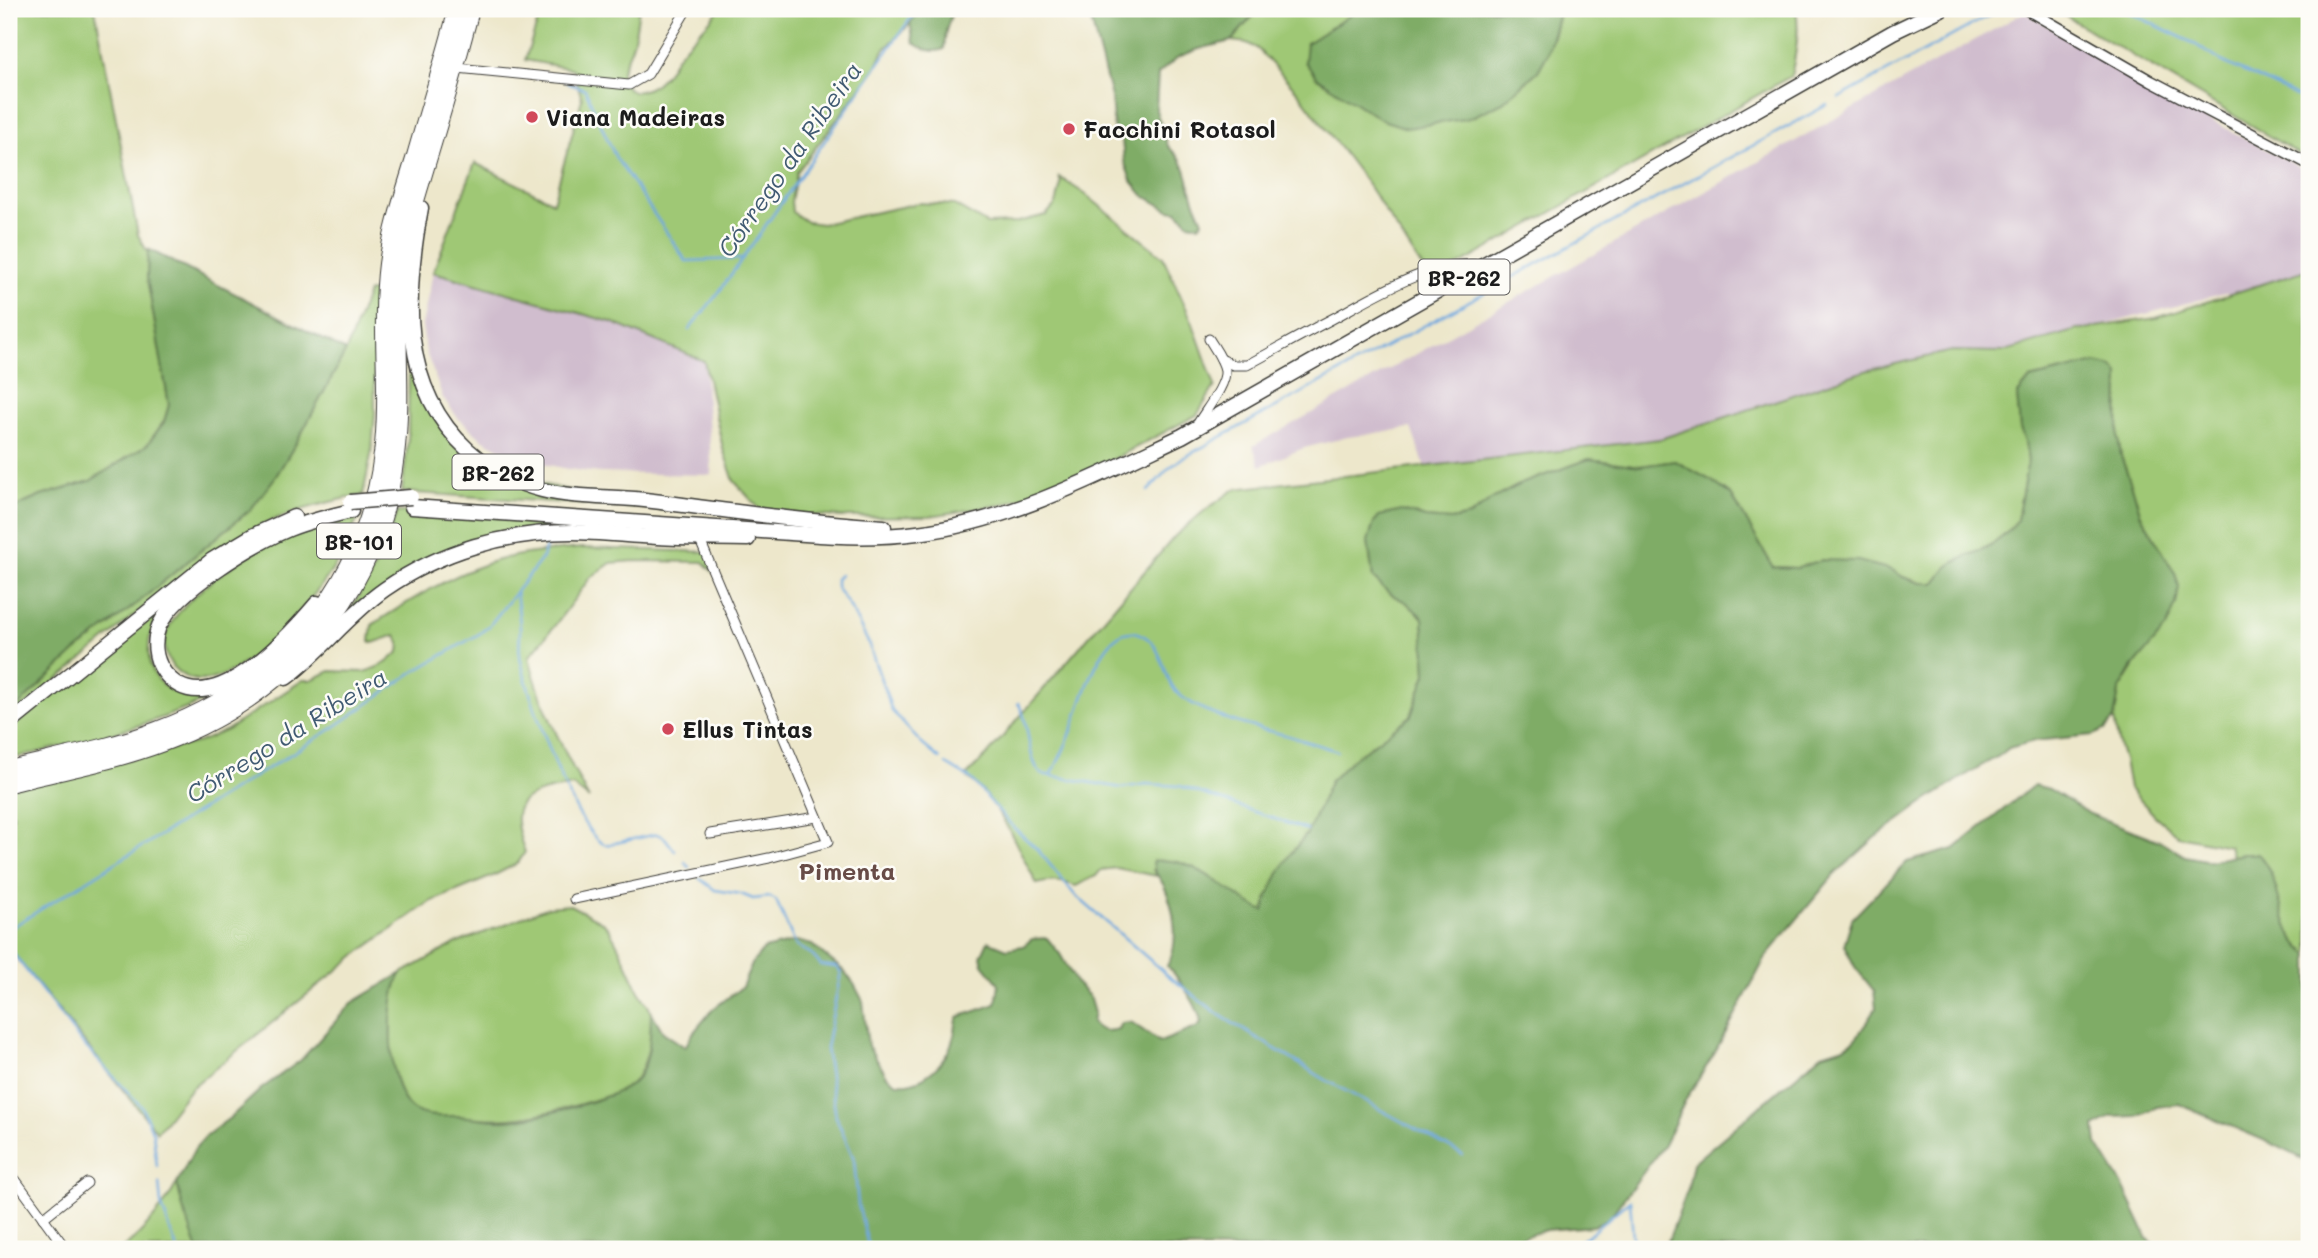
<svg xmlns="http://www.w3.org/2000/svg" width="2318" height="1258" viewBox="0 0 2318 1258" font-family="Mali,sans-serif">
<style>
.industrial{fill:#d0bdce}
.green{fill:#9fc874;stroke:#5e7248;stroke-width:2}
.forest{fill:#7fac66;stroke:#4e6441;stroke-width:2}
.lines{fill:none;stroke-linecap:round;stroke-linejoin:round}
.stream{stroke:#6fa8de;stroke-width:2.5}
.minor-casing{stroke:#3b3a36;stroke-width:11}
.tertiary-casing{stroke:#3b3a36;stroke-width:13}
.trunk-casing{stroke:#3b3a36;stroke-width:17}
.motorway-casing{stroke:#3b3a36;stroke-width:18}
.minor{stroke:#fff;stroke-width:9}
.tertiary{stroke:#fff;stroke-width:10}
.trunk{stroke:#fff;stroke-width:14}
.motorway{stroke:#fff;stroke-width:16}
.trunk-bridge-casing{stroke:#3b3a36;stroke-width:17;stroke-linecap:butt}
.trunk-bridge{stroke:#fff;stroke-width:14}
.poi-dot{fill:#d1495b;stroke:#fdfcf7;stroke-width:2.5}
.labels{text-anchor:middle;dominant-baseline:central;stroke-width:5;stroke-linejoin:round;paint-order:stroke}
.shield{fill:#fdfcf7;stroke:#605f5e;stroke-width:2}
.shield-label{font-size:21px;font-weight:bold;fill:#1c1c1c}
.poi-label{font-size:23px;font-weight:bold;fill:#1c1c1c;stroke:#fdfcf7;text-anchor:start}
.water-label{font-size:24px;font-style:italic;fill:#415b73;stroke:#fdfcf7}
.neighbourhood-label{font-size:24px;font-weight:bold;fill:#684c47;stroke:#fdfcf7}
</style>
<rect width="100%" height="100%" fill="#fdfcf7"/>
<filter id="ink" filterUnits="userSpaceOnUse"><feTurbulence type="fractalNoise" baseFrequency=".0143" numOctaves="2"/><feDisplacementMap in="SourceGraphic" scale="14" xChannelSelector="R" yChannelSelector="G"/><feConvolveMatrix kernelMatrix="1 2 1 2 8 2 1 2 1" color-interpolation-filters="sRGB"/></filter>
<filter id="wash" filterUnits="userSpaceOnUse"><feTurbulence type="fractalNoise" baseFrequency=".00686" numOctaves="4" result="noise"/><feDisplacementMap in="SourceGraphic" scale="28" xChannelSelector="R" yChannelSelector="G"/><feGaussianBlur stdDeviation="1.57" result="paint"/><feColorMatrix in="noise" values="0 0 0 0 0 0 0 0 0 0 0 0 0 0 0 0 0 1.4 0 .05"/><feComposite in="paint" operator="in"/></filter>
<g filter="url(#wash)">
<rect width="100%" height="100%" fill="#ede7cb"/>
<!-- industrial -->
<g class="industrial">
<polygon points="2025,12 2161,94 2309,172 2309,316 2289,301 2225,293 2002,352 1952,351 1865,371 1660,439 1425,467 1411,428 1348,437 1304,448 1260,466 1253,446"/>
<polygon points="433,272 611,322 704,361 712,475 599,473 568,469 520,459 482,439 458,418 443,398 426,352 422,325"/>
</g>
<!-- green -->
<g class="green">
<polygon points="9,9 95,9 138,235 148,253 147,278 169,405 164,421 147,445 90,481 41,496 9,510"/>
<path d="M 542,9 L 639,9 C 637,20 636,32 633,43 C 628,63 610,76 633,92 C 645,91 654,87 662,78 C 669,72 672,62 678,55 C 690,38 708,26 719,9 L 919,9 L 910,24 L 884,50 L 876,68 L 797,172 L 791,201 L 792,212 L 807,222 L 822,224 L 919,203 L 954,205 L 987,224 L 1014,223 L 1046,215 L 1056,204 L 1061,184 L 1059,177 L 1085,194 L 1163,257 L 1192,321 L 1215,386 L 1197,415 L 1106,463 L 1040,492 L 1000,505 L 930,516 L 843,517 L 762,512 L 734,481 L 723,449 L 704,361 L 611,322 L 433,272 L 475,163 L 553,202 L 582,99 L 573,69 L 525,60 Z"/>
<path d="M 1259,9 L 1360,9 L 1307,43 L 1470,118 C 1527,90 1547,72 1560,9 L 1796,9 C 1800,31 1796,54 1791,76 L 1431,281 L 1368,185 L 1297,91 L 1258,49 L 1247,43 L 1231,41 Z"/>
<polygon points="2054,9 2309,9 2309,160"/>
<path d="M 2309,269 L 2309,955 L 2299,946 L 2288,930 L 2276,892 L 2243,854 L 2232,856 L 2229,846 L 2179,836 L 2156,817 L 2129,788 L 2124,760 L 2118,741 L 2114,719 L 2119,691 L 2139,659 L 2176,575 L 2140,513 L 2135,495 L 2121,456 L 2118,438 L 2119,374 L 2080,368 L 2066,370 L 2030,379 L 2017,395 L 2020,428 L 2025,442 L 2028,461 L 2017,520 C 2000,546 1978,550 1953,563 C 1946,567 1940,577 1934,583 L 1921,583 L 1903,577 L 1892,570 L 1822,560 L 1797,568 L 1773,567 L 1732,496 L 1712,481 L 1675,461 L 1640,466 L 1589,459 L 1521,484 L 1492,499 L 1470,516 L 1451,520 L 1425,518 L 1415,514 L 1368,541 L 1373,578 L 1390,594 L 1406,602 L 1423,618 L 1426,674 L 1411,716 L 1353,759 L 1331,780 L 1307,834 L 1292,852 L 1268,896 L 1264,912 L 1179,862 L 1153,870 L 1157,876 L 1116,868 L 1101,870 L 1096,876 L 1076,886 C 1062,881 1051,880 1037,884 C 1016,846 1001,803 966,776 L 987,755 L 1175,536 L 1204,511 L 1235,489 L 1660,439 L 1865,371 L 1952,351 L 2002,352 L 2077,330 L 2156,318 Z"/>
<path d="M 368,292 L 374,292 L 375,414 L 372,450 L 363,495 C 319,503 277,515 237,537 C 198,558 166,589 132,617 C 92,652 51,686 9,718 L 9,713 L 18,706 L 75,652 L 135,605 L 251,509 L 276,476 L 299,438 L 346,351 Z"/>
<polygon points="414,371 419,386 491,473 636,505 670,510 402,492 408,439 409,372"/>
<polygon points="397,512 436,512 673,529 492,537 350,611 380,558"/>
<path d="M 359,516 C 350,534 344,553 333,569 C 311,602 237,691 192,679 C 178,675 168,664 165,650 C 157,610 246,554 277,540 C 302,528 331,520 359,516 Z"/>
<path d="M 582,548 L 710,552 L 712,571 L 703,562 L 635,561 L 611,563 L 590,578 L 553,628 L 529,657 C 541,707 565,753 589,799 L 573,786 C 525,794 504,798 525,852 L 518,863 L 493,876 L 430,902 L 361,951 L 191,1088 L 157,1132 L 9,949 L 9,821 L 14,815 L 9,810 L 9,788 L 199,742 L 227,730 L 303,680 L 311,680 L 330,671 L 364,672 L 373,669 L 386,663 L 399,652 L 400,643 L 396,635 L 373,643 L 370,641 L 372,625 C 408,602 445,578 486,564 C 516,553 550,551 582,548 Z"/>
<path d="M 162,609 C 133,652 152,704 209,696 L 209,699 C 141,729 81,742 9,759 L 9,729 Z"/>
<path d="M 570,905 L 604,923 L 609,929 C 621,949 629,970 639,991 C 642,998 648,1003 650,1010 C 656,1026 646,1068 634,1081 C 624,1093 596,1099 581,1104 C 547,1113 515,1121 481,1118 C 460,1116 430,1121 412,1109 C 386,1091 385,997 402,973 L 455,944 L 548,907 Z"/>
<path d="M 177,1183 L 183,1208 L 198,1249 L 122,1249 C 144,1231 164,1208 177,1183 Z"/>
</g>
<!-- forest -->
<g class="forest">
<path d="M 919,9 L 953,9 L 946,31 L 944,49 C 933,54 924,49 914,43 L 910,24 Z"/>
<polygon points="1088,9 1259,9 1231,41 1199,49 1178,57 1158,74 1156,110 1168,146 1180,159 1185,169 1194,200 1203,221 1199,225 1189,223 1177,211 1169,210 1143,195 1131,180 1124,161 1122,140 1114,131 1111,97"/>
<polygon points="1360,9 1560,9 1547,55 1538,71 1503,102 1470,118 1407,128 1382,120 1317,78 1305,62 1307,43"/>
<polygon points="148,249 346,351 299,438 276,476 251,509 135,605 75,652 18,706 9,713 9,510 41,496 90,481 147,445 164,422 169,405 147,278"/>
<path d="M 2096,363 L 2113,367 L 2119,374 L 2118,438 L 2121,456 L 2135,495 L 2140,513 L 2176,575 L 2179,587 L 2176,605 L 2166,628 L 2132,668 L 2119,691 L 2114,719 L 2105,730 L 2093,735 L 2034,741 L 2009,748 L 1999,756 L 1977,768 L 1920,805 L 1875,838 L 1833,876 L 1767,955 L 1716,1051 L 1685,1101 L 1664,1145 L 1609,1218 L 1593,1226 L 1546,1230 L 1519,1238 L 1516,1249 L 197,1248 L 183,1208 L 177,1183 L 195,1148 L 207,1135 L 231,1117 L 261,1089 L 301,1060 L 352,1003 L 402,973 C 385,997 386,1090 412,1109 C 424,1118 445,1116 459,1116 C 473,1117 487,1120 501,1120 C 528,1120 614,1100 634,1082 C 652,1065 650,1033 651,1011 L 663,1032 L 685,1047 L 693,1033 L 713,1009 L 742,987 L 753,962 L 764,949 L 797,941 L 812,945 L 844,971 L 854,984 L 863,1001 L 868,1046 L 887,1076 L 897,1083 C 923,1086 946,1064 953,1039 C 956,1031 955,1024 958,1017 L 996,1004 L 999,984 L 983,964 L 981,956 L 988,941 L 1007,949 L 1023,946 L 1032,939 L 1047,938 L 1060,954 L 1077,984 L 1089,996 L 1094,1013 L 1092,1022 C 1099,1032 1107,1032 1118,1029 L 1121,1023 L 1131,1022 L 1160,1042 L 1198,1027 L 1201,1023 C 1200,1009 1178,976 1167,966 C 1180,944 1175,909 1164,886 C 1159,876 1153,872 1153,861 C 1197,854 1228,896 1264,911 L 1268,896 L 1280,871 L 1292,852 L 1307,834 L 1331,780 L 1353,759 L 1411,716 L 1426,674 L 1423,618 L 1406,602 L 1390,594 L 1373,578 L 1368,541 L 1374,523 L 1379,516 L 1402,511 L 1425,518 L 1451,520 L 1470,516 L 1492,499 L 1521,484 L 1589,459 L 1640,466 L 1675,461 L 1712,481 L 1732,496 L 1773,567 L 1797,568 L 1822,560 L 1858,561 L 1892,570 L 1903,577 L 1921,583 L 1934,583 C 1940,577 1946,567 1953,563 C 1978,550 2000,546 2017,520 L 2028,461 L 2025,442 L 2020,428 L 2017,395 L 2030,379 Z"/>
<path d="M 2034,785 L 2049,789 L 2090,814 L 2162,842 L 2185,856 L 2210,861 L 2243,854 L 2258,854 C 2277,873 2278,905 2288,928 C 2292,939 2301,948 2309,955 L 2309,1162 L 2275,1145 L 2179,1104 L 2157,1107 L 2137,1116 L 2111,1117 L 2095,1127 L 2097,1144 L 2123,1186 L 2148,1239 L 2161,1249 L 1665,1249 L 1688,1188 L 1693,1163 L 1822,1054 L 1844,1047 L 1855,1040 L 1876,1008 L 1874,991 L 1855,967 L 1844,945 L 1852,919 L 1907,862 L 1954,849 Z"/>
</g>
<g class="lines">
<!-- stream -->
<g class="stream">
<polyline points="2122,9 2193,43 2221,61 2309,102"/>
<polyline points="567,83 585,89 616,158 686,261 741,259"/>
<polyline points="1839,98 2001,9"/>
<polyline points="689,330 719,292 917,9"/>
<polyline points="1148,491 1168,469 1181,459 1827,105"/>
<polyline points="840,575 836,579 836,587 850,607 868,642 892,711 922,744 940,759"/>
<path d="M 516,591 C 517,604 520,616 520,629 C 520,639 518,651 521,661 C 528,695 576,836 606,845 L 657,834 L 665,838 L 675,851"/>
<path d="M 1018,703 C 1031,723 1025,754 1041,774 L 1122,788 L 1146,784 L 1180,786 L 1307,830"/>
<polyline points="946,764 971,779 1013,827 1038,850 1074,894 1166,974 1221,1016 1326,1080 1463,1155"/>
<path d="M 1051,776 C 1059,760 1067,744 1073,727 C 1082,704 1105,607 1147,638 C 1166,653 1163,683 1182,697 C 1212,718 1246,725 1281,734 C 1300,739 1318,745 1337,751"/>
<polyline points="685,862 689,867"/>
<polyline points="699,878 715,890 741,894 753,899 770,897 776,900 796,946 810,953 821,965 836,967 841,972 826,1048 836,1117 854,1159 858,1204 869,1249"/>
<polyline points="9,929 333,728 412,673 479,634 489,626 541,560 547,544 551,540"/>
<polyline points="9,948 82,1043 142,1107 153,1133 157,1166"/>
<polyline points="159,1183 161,1204 177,1249"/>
<polyline points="1630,1200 1634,1249"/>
<polyline points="1572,1249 1630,1200"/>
</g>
</g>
</g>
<g filter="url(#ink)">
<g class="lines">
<!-- minor casing -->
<g class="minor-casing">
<g id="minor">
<polyline points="457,68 629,85 648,74 687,9"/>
<path d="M 1221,359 L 1233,365 L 1247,365 C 1275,350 1303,334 1332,319 C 1376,295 1430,260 1482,265"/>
<path d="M 1197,425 C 1204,412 1227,385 1225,370 C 1223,359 1215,349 1209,339"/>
<polyline points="710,834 817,817"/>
<polyline points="574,899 769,858 828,842 699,538"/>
<polyline points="9,1171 66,1249"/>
<polyline points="43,1218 87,1183"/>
</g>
</g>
<!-- tertiary casing -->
<g class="tertiary-casing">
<polyline id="tertiary" points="2026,9 2151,81 2309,164"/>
</g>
<!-- trunk casing -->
<g class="trunk-casing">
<g id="trunk">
<path d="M 421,208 C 405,293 399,387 468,450 C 489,469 515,483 542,490 C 578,499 616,496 653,501 C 730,511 806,522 884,527"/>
<path d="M 412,507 L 805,534 C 842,537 880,538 917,533 C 1012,521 1097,476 1182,436 L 1893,32 L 1941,9"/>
<path d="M 317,603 C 289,636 207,729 164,672 C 154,658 153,641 159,626 C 176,590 253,544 289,529 C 309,521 330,516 351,511"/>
<path d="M 286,678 C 322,651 348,615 385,589 C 440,551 506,532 572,532 C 600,532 629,536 657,537 C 687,539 718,538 748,539"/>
<polyline points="9,724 212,560 252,536 294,517"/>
</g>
</g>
<!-- motorway casing -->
<g class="motorway-casing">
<g id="motorway">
<path d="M 9,769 C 58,757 109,748 157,730 C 280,685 366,585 382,454 C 390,391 379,327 387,264 C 392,227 404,192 415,156 C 429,107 444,58 457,9"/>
<path d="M 9,784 C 60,771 113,762 163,743 C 290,696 380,592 396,455 C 404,393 394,331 401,269 C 405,234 416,201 426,167 C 442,114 458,62 471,9"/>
</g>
</g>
<!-- minor -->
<use href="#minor" class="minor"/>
<!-- tertiary -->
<use href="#tertiary" class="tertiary"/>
<!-- trunk -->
<use href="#trunk" class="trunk"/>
<!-- motorway -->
<use href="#motorway" class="motorway"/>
<!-- trunk-bridge casing -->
<g class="trunk-bridge-casing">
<polyline id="trunk-bridge" points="350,502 411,497"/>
</g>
<!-- trunk-bridge -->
<use href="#trunk-bridge" class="trunk-bridge"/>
</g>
</g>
<!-- markers -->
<g class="poi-dot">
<circle cx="532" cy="117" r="7"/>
<circle cx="1069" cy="129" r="7"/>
<circle cx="668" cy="729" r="7"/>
</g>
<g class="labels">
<!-- shield labels -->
<g class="shield">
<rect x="1418.5" y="259.5" width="91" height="35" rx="5"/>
<rect x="452.5" y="454.5" width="91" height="35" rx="5"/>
<rect x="317" y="523.5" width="84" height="35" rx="5"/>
</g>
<g class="shield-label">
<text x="1464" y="277">BR-262</text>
<text x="498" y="472">BR-262</text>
<text x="359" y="541">BR-101</text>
</g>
<!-- poi labels -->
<g class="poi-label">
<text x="546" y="117">Viana Madeiras</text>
<text x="1083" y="129">Facchini Rotasol</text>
<text x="682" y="729">Ellus Tintas</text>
</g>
<!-- water labels -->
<g class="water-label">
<text transform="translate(789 159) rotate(-55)">Córrego da Ribeira</text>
<text transform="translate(286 735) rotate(-32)">Córrego da Ribeira</text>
</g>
<!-- neighbourhood labels -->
<g class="neighbourhood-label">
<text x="847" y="870">Pimenta</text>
</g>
</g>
<!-- margin -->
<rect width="2318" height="1258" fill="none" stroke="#fdfcf7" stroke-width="35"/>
</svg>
